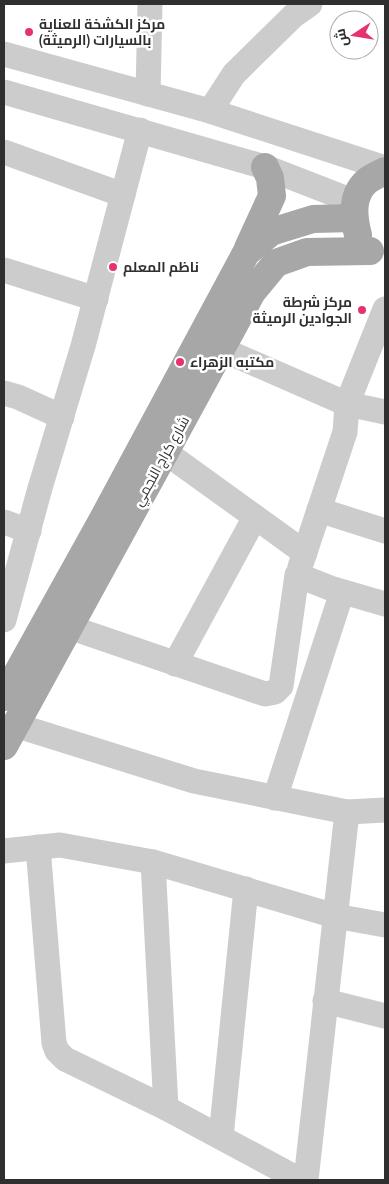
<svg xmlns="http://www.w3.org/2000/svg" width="389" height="1184" viewBox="0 0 389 1184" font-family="'Archivo Narrow',Cairo,sans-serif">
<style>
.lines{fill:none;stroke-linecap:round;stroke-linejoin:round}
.minor{stroke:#ccc;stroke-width:25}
.major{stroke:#a7a7a7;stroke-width:28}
.poi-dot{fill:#e53271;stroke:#fff;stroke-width:2}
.labels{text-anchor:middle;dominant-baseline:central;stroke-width:5;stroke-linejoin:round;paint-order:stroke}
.poi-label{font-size:14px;font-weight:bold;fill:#2f2f2f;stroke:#fff;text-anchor:start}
.street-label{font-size:14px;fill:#2f2f2f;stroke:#fff}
</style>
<rect width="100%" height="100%" fill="#fff"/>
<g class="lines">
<!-- minor -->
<g class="minor">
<polyline points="4,54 210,111 385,168"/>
<polyline points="4,92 265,167 355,202"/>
<polyline points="148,94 150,4"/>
<polyline points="210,111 234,74 293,16 310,4"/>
<polyline points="4,152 123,195"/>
<polyline points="4,270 96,299"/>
<polyline points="385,309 347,404 345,432 319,510 385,531"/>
<polyline points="221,349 347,404 385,412"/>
<polyline points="4,393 18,397 62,417"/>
<polyline points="165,452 305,553"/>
<polyline points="4,522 29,531"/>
<polyline points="300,567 319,510"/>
<polyline points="4,620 40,488 83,346 140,130"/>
<polyline points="69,627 265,694 275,692 281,686 297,575 330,588 385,604"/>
<polyline points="175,664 255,517"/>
<polyline points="15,725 194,781 347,812 385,810"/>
<polyline points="275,798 342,592"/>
<polyline points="38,847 54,1043 57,1051 65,1059 166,1108 300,1180"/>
<polyline points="4,851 60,845 153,862 335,916 385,925"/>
<polyline points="153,862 166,1108"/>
<polyline points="325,1001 385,1016"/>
<polyline points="221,1137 246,889"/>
<polyline points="306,1180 347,812"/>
</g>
<!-- major -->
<g class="major">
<path d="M 358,235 C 353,216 351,195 367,181 C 372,177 380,174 385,171"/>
<polyline points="248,248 272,196 270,178 265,167"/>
<polyline points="4,697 103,519 246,253 271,232 313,219 354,218"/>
<polyline points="4,746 165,452 252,292 276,263 307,252 370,251"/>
</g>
</g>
<!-- markers -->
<g class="poi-dot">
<circle cx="29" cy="32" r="5"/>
<circle cx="113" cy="267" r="5"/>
<circle cx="362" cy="310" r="5"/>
<circle cx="180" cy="362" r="5"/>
</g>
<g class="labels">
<!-- poi labels -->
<g class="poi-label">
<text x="39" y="24">مركز الكشخة للعناية<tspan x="39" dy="16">بالسيارات (الرميثة)</tspan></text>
<text x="123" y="267">ناظم المعلم</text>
<text x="352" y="302" text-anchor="end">مركز شرطة<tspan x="352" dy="16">الجوادين الرميثة</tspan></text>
<text x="190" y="362">مكتبه الزهراء</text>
</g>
<!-- street labels -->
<g class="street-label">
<text transform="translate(161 461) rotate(-61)">شارع كراج النجمي</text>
</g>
</g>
<!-- border -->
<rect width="389" height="1184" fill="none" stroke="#2f2f2f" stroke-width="10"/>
<!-- north arrow -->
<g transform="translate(354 35) rotate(258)"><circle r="24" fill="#ffffff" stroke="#acacac"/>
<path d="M0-4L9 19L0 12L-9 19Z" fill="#e53271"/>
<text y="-8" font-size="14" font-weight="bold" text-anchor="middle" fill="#2f2f2f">ش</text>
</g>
</svg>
